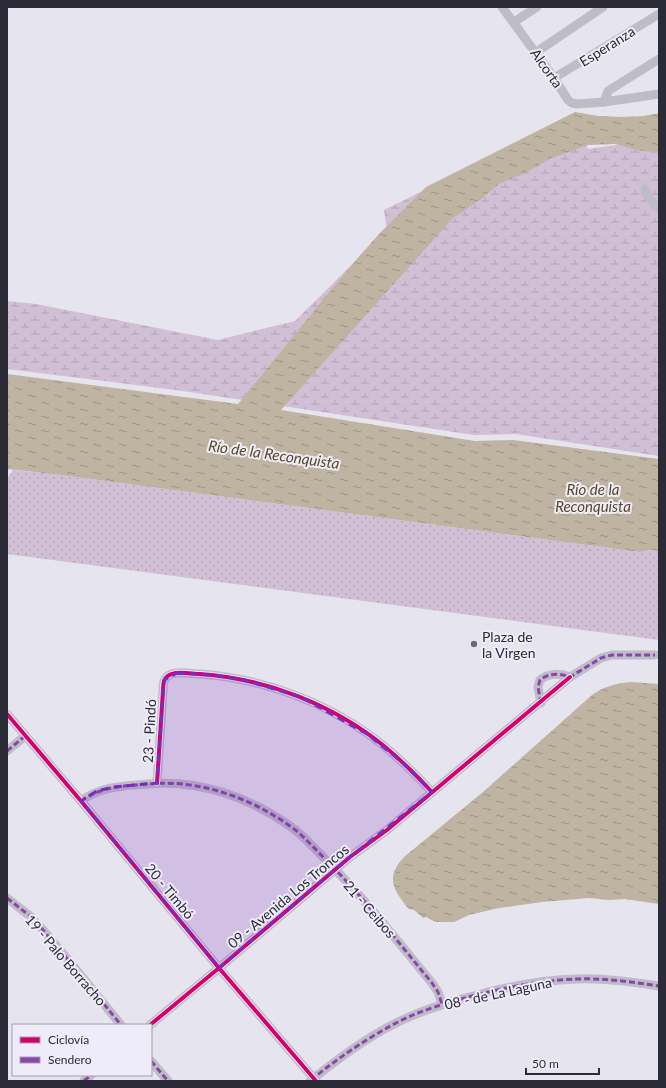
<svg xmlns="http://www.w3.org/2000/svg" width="666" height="1088" viewBox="0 0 666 1088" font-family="Lato,sans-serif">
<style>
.grass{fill:url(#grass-dots)}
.wetland{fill:url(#wetland-marsh)}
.water{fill:url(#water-ripples)}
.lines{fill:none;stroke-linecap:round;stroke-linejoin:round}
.minor{stroke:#bebdc7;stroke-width:9}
.quiet{stroke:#8e44ad;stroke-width:3;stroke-dasharray:6 3;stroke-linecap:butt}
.cycleway-casing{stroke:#efecf9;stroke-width:6}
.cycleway{stroke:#d6006c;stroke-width:4}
.marked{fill:#7b2cbf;fill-opacity:0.2;stroke:#7b2cbf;stroke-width:3;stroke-dasharray:8 5;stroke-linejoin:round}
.poi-dot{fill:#6c6c78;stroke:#efecf9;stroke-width:1.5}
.labels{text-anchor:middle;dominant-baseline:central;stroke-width:4;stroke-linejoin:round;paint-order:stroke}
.street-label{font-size:14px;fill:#2b2b38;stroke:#efecf9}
.poi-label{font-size:14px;fill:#2b2b38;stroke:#efecf9;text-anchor:start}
.water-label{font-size:15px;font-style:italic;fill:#584822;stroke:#efecf9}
</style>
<defs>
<pattern id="grass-dots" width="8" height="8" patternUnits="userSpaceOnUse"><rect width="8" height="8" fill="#d1bfd5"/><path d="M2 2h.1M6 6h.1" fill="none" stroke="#b4a4b8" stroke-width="1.8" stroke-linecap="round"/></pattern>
<pattern id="wetland-marsh" width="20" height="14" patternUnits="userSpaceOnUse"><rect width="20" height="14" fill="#d1bfd5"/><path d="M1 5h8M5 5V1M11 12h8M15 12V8" fill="none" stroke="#b4a4b8"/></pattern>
<pattern id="water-ripples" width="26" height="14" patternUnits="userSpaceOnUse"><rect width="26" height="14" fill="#bfb4a1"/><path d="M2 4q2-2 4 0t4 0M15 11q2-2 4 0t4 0" fill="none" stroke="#9b9384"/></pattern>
</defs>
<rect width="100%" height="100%" fill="#e6e4ee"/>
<!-- grass -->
<polygon class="grass" points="13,470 53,474 640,552 649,550 659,551 659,640 7,554 7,479"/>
<!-- wetland -->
<polygon class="wetland" points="576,116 588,149 630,143 659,133 659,456 516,434 474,435 176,390 7,369 7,301 36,304 218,340 295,321 387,230 384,210"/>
<!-- water -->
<g class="water">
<polygon points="575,112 598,116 622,117 644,116 659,113 659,152 642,151 615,144 588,145 552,158 527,172 499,184 481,199 452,219 281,410 475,441 513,440 659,459 659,551 649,550 640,552 53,474 7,469 7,374 238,404 349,268 379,234 426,187"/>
<path d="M 630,682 L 659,684 L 659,904 L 625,899 L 609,900 L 589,898 L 542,902 L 499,908 L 469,915 L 454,922 L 437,922 L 429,919 L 427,917 L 423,918 L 414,910 L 409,909 L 407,907 C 392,888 386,877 404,857 L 483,792 L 592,695 C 604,686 616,684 630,682 Z"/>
</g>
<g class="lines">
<!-- minor -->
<g class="minor">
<polyline points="502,7 554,78 568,100 572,103 577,104 604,102 659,94"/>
<polyline points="514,22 537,7"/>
<polyline points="535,53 603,7"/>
<polyline points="554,78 659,14"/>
<polyline points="604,102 608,91 659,59"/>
<path d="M 645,189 C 648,196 651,204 659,207"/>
<path d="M 541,703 L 538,687 L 540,680 C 548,673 560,673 570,677 L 601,658 L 612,655 L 655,655"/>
<polyline points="7,714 81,801 219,968 316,1081"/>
<polyline points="7,751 25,736"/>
<path d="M 157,783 L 163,690 C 163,687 163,684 164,681 C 169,668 190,674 200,674 C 267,679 332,704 384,746 C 401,760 417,776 432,792"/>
<path d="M 81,801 C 101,786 124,786 148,784 C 198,779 249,797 290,826 C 304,836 315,849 327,861 C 365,899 398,942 432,983 L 438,992 L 442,1004"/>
<polyline points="7,898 30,916 43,930 69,961 121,1025"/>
<polyline points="150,1025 219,968 350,857 387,830 570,677"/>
<polyline points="151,1061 168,1081"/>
<polyline points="84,1081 91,1075"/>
<path d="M 310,1081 C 338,1059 367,1037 398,1022 C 421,1011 445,1003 470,997 C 505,987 541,980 577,979 C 605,978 632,982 659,986"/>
</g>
<!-- quiet -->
<g class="quiet">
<path d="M 541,703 L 538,687 L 540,680 C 548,673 560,673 570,677 L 601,658 L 612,655 L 655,655"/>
<polyline points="7,751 25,736"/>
<path d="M 81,801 C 101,786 124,786 148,784 C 198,779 249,797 290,826 C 304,836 315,849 327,861 C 365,899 398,942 432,983 L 438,992 L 442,1004"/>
<polyline points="7,898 30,916 43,930 69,961 121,1025"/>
<polyline points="151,1061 168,1081"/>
<path d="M 311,1080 C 338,1058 366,1039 396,1023 C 419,1011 443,1004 468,997 C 503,988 540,980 578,979 C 605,978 632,982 659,986"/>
<polyline points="84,1081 91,1075"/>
</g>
<!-- cycleway casing -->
<g class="cycleway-casing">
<g id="cycleway">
<polyline points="7,714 81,801 219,968 316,1081"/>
<path d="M 157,783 L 163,690 C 163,687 163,684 164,681 C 169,668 190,674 200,674 C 267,679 332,704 384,746 C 401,760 417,776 432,792"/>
<polyline points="150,1025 219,968 350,857 387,830 570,677"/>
</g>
</g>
<!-- cycleway -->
<use href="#cycleway" class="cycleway"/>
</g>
<!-- marked area -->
<path class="marked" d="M 177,673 L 212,675 L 241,679 L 301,697 L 367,734 L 403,763 L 432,792 L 350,857 L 219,968 L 81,801 L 97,791 L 113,787 L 157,783 L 164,680 Z"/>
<!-- markers -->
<circle class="poi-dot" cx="474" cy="644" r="4"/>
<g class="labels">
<!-- street labels -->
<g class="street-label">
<text transform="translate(607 46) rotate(-32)">Esperanza</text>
<text transform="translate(547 68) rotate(55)">Alcorta</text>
<text transform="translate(149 731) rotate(-87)">23 - Pindó</text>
<text transform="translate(170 891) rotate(50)">20 - Timbó</text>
<text transform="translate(288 896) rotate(-40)">09 - Avenida Los Troncos</text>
<text transform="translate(370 909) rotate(49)">21 - Ceibos</text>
<text transform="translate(66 960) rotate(49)">19 - Palo Borracho</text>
<text transform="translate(498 993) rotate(-12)">08 - de La Laguna</text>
</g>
<!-- poi labels -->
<g class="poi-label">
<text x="482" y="636">Plaza de<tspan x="482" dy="16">la Virgen</tspan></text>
</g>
<!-- water labels -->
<g class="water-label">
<text transform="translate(274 454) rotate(8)">Río de la Reconquista</text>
<text x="593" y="489">Río de la<tspan x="593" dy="17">Reconquista</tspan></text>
</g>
</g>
<!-- border -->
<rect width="666" height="1088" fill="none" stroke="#2b2b38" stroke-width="16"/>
<!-- legend -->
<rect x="12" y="1024" width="140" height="52" fill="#efecf9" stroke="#a19fac"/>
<rect x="20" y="1037" width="20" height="6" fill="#d6006c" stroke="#a19fac"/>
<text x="48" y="1044" font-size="12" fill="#2b2b38">Ciclovía</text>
<rect x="20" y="1057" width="20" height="6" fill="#8e44ad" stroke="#a19fac"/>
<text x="48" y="1064" font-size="12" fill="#2b2b38">Sendero</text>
<!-- scale -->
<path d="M526 1068v6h73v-6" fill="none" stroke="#2b2b38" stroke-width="2"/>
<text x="532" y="1068" font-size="12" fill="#2b2b38" stroke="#efecf9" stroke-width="3" paint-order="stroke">50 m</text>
</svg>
